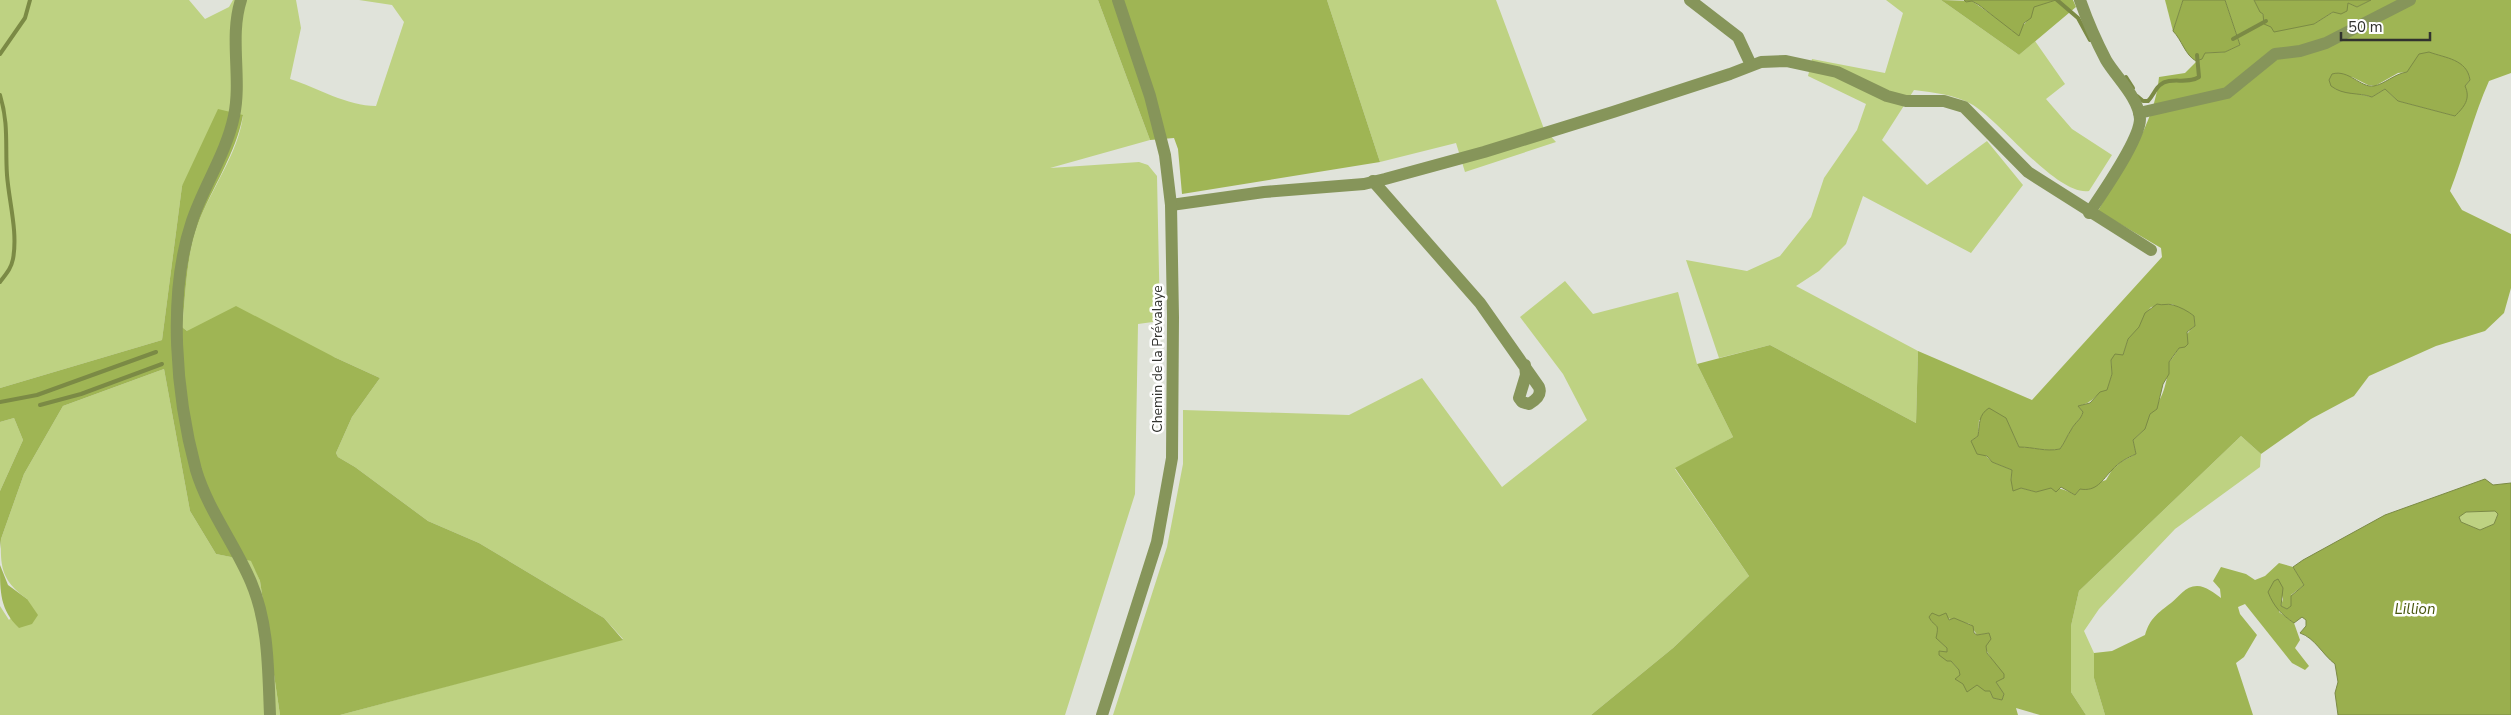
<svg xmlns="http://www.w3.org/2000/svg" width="2511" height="715" viewBox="0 0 2511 715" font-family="'Nunito Sans',sans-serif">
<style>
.green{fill:#bed282}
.forest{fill:#9fb554;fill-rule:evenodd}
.water{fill:#9aaf4e;stroke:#7b8a45;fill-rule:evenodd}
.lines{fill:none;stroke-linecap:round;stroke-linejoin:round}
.stream{stroke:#7b8a45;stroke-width:4}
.minor{stroke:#86955a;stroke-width:12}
.labels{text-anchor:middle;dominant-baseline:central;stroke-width:5;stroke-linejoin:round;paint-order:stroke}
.street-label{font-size:14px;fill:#32332f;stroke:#fff}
.water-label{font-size:15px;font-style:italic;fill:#49570f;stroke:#fff}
</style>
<rect width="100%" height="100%" fill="#e0e3da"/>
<!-- green -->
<g class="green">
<path d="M 0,0 L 189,0 L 205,19 L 229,7 L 233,0 L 296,0 L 301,28 L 290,79 C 318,88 347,106 376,106 L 404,22 L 392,5 L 359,0 L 1098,0 L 1150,140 L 1050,168 L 1139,162 L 1148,165 L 1157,176 L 1160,321 L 1138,324 L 1135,494 L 1065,715 L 340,715 L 623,639 L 604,618 L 479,543 L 428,521 L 355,467 L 338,457 L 336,453 L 352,417 L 380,378 L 334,357 L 187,331 L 182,327 C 186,294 186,256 198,224 C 211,189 239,152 243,115 L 182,186 L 162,340 L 0,388 Z"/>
<polygon points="1327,0 1496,0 1544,129 1556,142 1465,172 1456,143 1380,162"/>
<path d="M 1886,0 L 1941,0 L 2019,55 L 2035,41 L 2065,84 L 2046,99 L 2072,129 L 2112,155 L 2089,191 C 2057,196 2001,122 1973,105 C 1954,94 1935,93 1914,90 L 1882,140 L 1927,185 L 1987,141 L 2023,185 L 1971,253 L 1863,196 L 1846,244 L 1819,271 L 1796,286 L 1918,351 L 1916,423 L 1770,345 L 1719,358 L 1686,260 L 1747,271 L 1780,256 L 1811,217 L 1824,178 L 1857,130 L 1866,104 L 1808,76 L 1812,59 L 1885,73 L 1903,13 Z"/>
<polygon points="1565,281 1593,314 1678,292 1697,364 1733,437 1675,469 1749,576 1673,648 1591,715 1113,715 1167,547 1183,464 1183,410 1349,415 1422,378 1502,487 1587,420 1563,374 1520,317"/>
<path d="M 164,369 L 190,511 L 216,554 L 252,561 L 260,581 L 280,715 L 0,715 L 0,606 L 9,620 L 27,599 C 3,581 0,570 1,539 L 24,474 L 63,406 Z"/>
<polygon points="14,418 23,440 0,491 0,422"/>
<polygon points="2241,436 2261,454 2260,467 2175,529 2099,609 2084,631 2094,653 2094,678 2105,715 2086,715 2071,692 2071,626 2079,591"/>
<polygon points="2496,511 2498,514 2494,524 2480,530 2461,522 2458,517 2466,512"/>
</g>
<!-- forest -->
<g class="forest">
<polygon points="1098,0 1327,0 1380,162 1182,194 1178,149 1174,138 1150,140"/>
<path d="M 1941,0 L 1972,1 L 2009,27 L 2012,31 C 2028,26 2027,19 2034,6 L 2056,0 L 2073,0 L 2076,7 L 2019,55 Z"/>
<polygon points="2165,0 2183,0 2173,31"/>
<path d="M 2225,0 L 2254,0 L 2265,18 L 2314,24 L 2348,3 L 2357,7 L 2371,0 L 2511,0 L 2511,73 L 2489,81 C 2473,117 2464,155 2450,191 L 2462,210 L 2511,234 L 2511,288 L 2504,313 L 2485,331 L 2436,346 L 2369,376 L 2354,396 L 2311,419 L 2261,454 L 2241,436 L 2079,591 L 2071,626 L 2071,692 L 2086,715 L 2040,715 L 2016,708 L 2018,715 L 1591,715 L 1673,648 L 1749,576 L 1675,468 L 1733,437 L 1697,364 L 1770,345 L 1916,423 L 1918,351 L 2032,400 L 2162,257 L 2161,248 L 2098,211 C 2121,170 2155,125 2159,77 L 2185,73 L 2205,53 L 2225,52 L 2240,45 ZM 2429,53 C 2444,57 2467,61 2470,80 L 2465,86 L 2455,116 L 2398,101 L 2385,89 L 2372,97 L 2335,89 L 2352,77 L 2368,85 L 2375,86 L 2398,73 L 2407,72 ZM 2172,304 L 2194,316 L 2195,326 C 2182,335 2180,351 2169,362 C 2169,370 2165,390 2161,397 C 2156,408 2146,415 2145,429 L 2133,440 L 2136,454 L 2121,462 L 2112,470 L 2106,480 L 2080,489 L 2075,495 C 2062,487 2050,485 2036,492 L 2021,488 L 2011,480 L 2012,470 L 1992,462 L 1971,441 L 1978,436 L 1979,420 L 2006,419 L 2019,447 C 2033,447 2045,452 2060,449 C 2065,442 2067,436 2071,430 C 2075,422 2081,420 2083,412 L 2078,406 C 2096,402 2093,394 2107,391 L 2112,374 L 2111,360 L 2123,355 L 2128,339 L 2139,328 L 2146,313 L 2151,307 ZM 1939,616 L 1970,624 L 1977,635 L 1989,633 C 1988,637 1986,642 1986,645 C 1985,654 1996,662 1999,670 L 1996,682 L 2004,694 L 2002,700 L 1993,698 L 1990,691 L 1977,685 L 1963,684 L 1959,670 L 1951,661 L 1947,661 L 1947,648 L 1939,640 L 1938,625 L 1931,621 Z"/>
<path d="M 218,109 L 243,115 C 236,154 212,187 198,224 C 186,256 186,294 182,327 L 187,331 L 236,306 L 334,357 L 380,378 L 352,417 L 336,453 L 338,457 L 355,467 L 428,521 L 479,543 L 604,618 L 623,640 L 340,715 L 280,715 L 260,581 L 251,561 L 216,554 L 190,511 L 164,369 L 63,406 L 24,474 L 1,539 L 0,549 L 0,491 L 23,440 L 14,418 L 0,422 L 0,388 L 162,340 L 182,186 Z"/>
<path d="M 2279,563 L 2293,567 L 2304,585 L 2291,595 L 2291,607 L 2287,609 L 2281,606 L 2283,599 L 2278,580 L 2279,612 L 2294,623 L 2300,640 L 2295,648 L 2309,666 L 2305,670 L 2292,663 L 2245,604 L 2238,607 L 2240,614 L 2257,635 L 2244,657 L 2236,663 L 2253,715 L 2105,715 L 2094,678 L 2094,653 L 2112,651 L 2145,635 C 2150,618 2158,613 2171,603 C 2179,597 2185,586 2197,586 C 2206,586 2214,593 2221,598 L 2220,589 L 2213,581 L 2221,567 L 2246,574 L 2255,580 L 2265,576 Z"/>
<path d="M 0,565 L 8,585 L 27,599 L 38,615 L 32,624 L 19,628 C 0,610 0,592 0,565 Z"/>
</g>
<!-- water -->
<g class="water">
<polygon points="1964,0 2056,0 2034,7 2031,18 2024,23 2019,36 1979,5 1972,1 1966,2"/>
<path d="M 2183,0 L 2225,0 L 2240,45 L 2225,52 L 2205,53 L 2202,59 L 2196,61 C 2185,55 2182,40 2173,31 Z"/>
<polygon points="2254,0 2371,0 2357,7 2348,3 2347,11 2341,14 2333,12 2314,24 2274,32 2271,27 2264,24 2263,14 2260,12"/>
<path d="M 2429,52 C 2445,58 2467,59 2470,80 L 2465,86 C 2471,99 2464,107 2455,116 L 2398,101 L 2385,89 L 2372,97 C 2358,92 2344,96 2331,86 L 2329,80 L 2332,74 C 2349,69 2360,88 2374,86 C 2385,84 2394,74 2407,72 L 2419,54 Z"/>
<path d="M 2157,304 C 2163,306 2167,303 2173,305 C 2180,307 2188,311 2194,316 L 2195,326 L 2187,332 L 2188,344 L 2185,347 L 2179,348 L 2169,362 L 2169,374 L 2163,384 L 2157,409 L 2150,414 L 2145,429 L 2133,440 L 2136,454 C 2127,458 2119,462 2112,470 C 2102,480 2097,492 2080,489 L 2075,495 L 2061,487 L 2056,492 L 2051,488 L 2036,492 L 2021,488 L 2013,491 L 2011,480 L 2012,470 L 1992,462 L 1987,456 L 1977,454 L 1971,441 L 1978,436 C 1980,424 1978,415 1989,408 L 2006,418 L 2019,447 C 2034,447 2045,452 2060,449 C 2065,442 2067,436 2071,430 C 2075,422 2081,420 2083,412 L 2078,406 L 2090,403 L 2100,392 L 2107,390 L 2112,374 L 2111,360 L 2115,354 L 2123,355 L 2128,339 L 2139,327 L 2145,313 Z"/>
<path d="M 2485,479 L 2493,485 L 2511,483 L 2511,715 L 2338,715 L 2335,693 L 2338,682 L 2335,664 C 2322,654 2315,638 2300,633 L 2306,626 L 2306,620 L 2302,617 L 2294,623 C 2281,614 2274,607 2268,592 L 2274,581 L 2278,579 L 2283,588 L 2281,606 L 2287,609 L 2291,606 L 2291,596 L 2304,585 L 2293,567 L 2303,560 L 2385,515 ZM 2495,511 L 2498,514 L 2494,524 L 2480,530 L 2461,522 L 2459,517 L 2466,512 Z"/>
<path d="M 1932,613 L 1939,616 L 1946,613 L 1949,620 L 1954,618 L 1973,626 L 1974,633 L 1977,635 L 1989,633 L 1991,639 L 1986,646 L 1987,653 L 2004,674 L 2004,678 L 1996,682 L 2004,694 L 2002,700 L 1993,698 L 1990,691 L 1985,691 L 1977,685 L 1967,692 L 1963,684 L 1955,679 L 1960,675 L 1959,670 L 1951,661 L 1947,661 L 1939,655 L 1939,651 L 1947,652 L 1947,648 L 1936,638 C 1940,621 1935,629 1929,617 Z"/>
</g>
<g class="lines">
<!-- stream -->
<g class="stream">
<polyline points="2057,0 2078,18 2090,40"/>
<polyline points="2233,39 2266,21"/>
<polyline points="0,54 25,18 30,0"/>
<polyline points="2126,77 2133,88"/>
<path d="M 0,95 C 9,124 5,147 7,175 C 9,202 18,232 13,259 C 11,269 6,274 0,282"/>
<path d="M 2137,96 L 2143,101 L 2148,101 C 2153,96 2155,89 2160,85 C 2170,76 2187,85 2199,77 L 2197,55"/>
<polyline points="0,402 37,395 156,352"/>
<polyline points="40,405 81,394 162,364"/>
</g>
<!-- minor -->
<g class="minor">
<path d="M 241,0 C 229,37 242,78 234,116 C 226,154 204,185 192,221 C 167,295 176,396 196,470 C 208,510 235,544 251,582 C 269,624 268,670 270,715"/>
<polyline points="1690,0 1738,37 1751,65"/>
<path d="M 2080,0 C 2087,20 2096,41 2106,60 C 2116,77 2139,98 2140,119 C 2140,139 2102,194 2089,213"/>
<polyline points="2139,113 2227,93 2275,54 2300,51 2326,43 2410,0"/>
<path d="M 1373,181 L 1480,303 L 1539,387 C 1542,395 1536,400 1529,404 L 1522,402 L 1519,398 L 1526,375 L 1525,365"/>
<polyline points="1171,205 1264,192 1364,184 1385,179 1484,152 1613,112 1730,74 1761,62 1786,61 1837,72 1887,96 1906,101 1944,101 1964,107 2028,172 2151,250"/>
<polyline points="1102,715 1157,542 1172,458 1173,317 1171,205 1165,155 1150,96 1118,0"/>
</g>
</g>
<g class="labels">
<!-- street labels -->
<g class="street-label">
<text transform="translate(1157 359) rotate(-90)">Chemin de la Prévalaye</text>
</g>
<!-- water labels -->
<g class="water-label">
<text x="2415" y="609">Lillion</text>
</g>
</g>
<!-- scale -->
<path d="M2341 32v8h89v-8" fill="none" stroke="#32332f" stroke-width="2.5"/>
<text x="2348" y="32" font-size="15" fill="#32332f" stroke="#ffffff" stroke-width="4" paint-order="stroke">50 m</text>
</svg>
